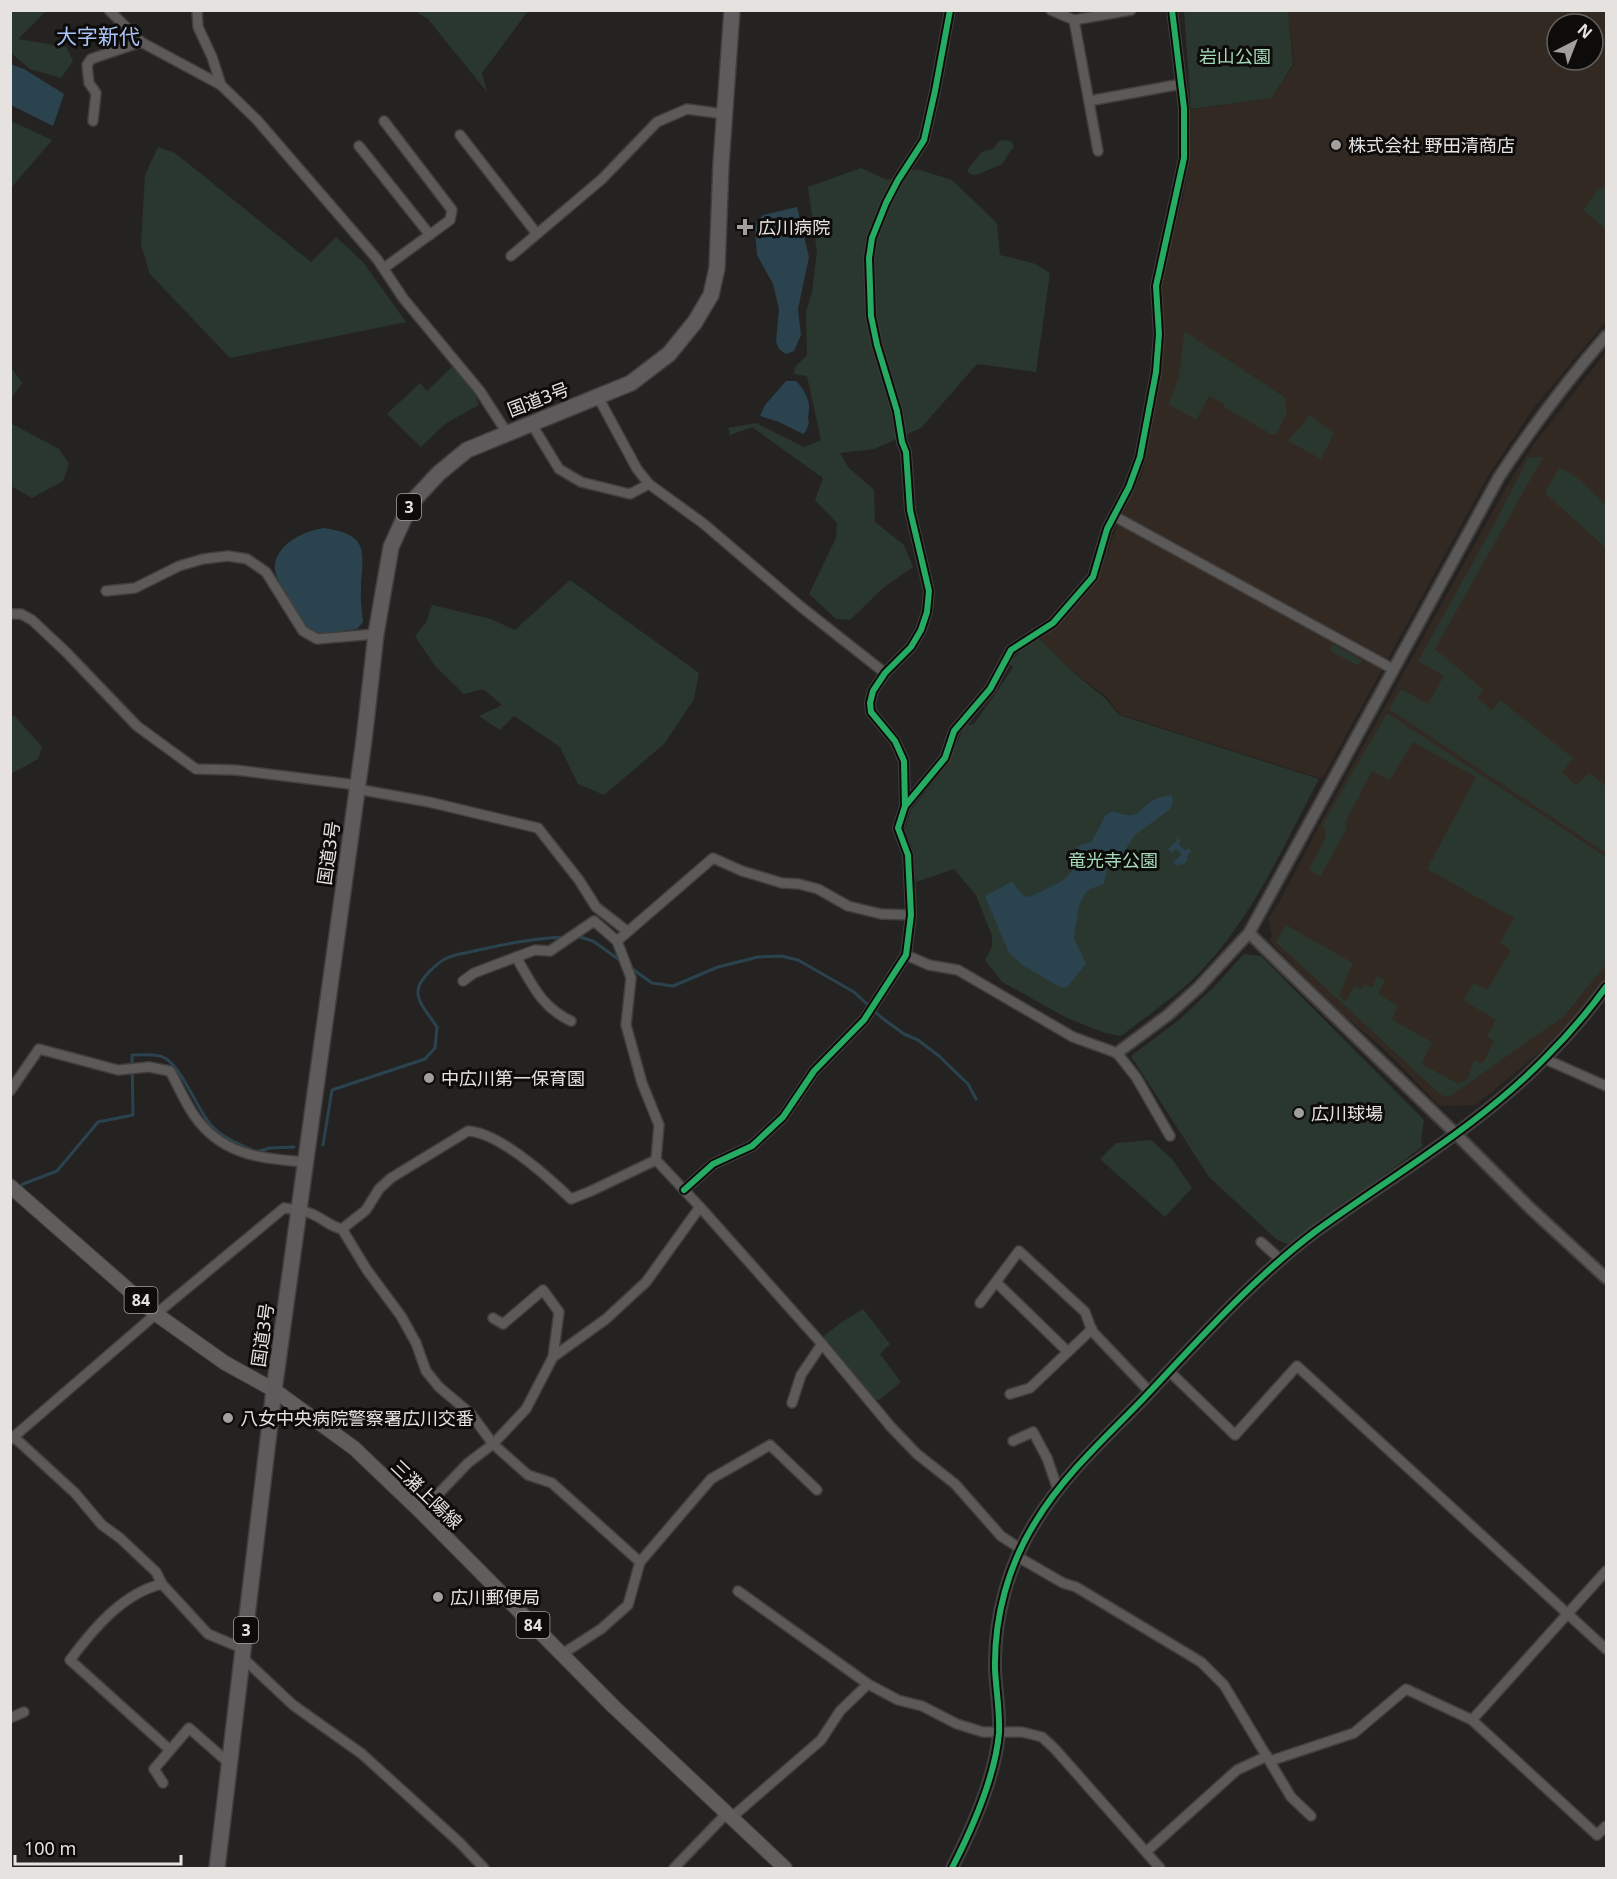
<svg xmlns="http://www.w3.org/2000/svg" width="1617" height="1879" viewBox="0 0 1617 1879" font-family="'Noto Sans','Noto Sans JP',sans-serif">
<style>
.built{fill:#322a22;fill-rule:evenodd}
.green{fill:#2a372f}
.water{fill:#2a434f}
.lines{fill:none;stroke-linecap:round;stroke-linejoin:round}
.stream{stroke:#2a434f;stroke-width:3}
.minor-casing{stroke:#413f3e;stroke-width:12}
.tertiary-casing{stroke:#413f3e;stroke-width:14}
.primary-casing{stroke:#413f3e;stroke-width:16}
.trunk-casing{stroke:#413f3e;stroke-width:18}
.minor{stroke:#5c5a58;stroke-width:9}
.tertiary{stroke:#5c5a58;stroke-width:10}
.primary{stroke:#605d5d;stroke-width:14}
.trunk{stroke:#5f5b5c;stroke-width:15}
.cycleway-casing{stroke:#0e0c0b;stroke-width:10}
.cycleway{stroke:#26ab63;stroke-width:6}
.poi-dot{fill:#a29f9d;stroke:#0e0c0b;stroke-width:2}
.labels{text-anchor:middle;dominant-baseline:central;stroke-width:6;stroke-linejoin:round;paint-order:stroke}
.shield{fill:#0e0c0b;stroke:#a4a2a0;stroke-width:1.5}
.shield-label{font-size:16px;font-weight:bold;fill:#e5e2e0}
.park-label{font-size:18px;fill:#a5d9b8;stroke:#0e0c0b}
.poi-label{font-size:18px;fill:#e5e2e0;stroke:#0e0c0b;text-anchor:start}
.street-label{font-size:18px;fill:#e5e2e0;stroke:#0e0c0b}
.quarter-label{font-size:21px;fill:#aac4f8;stroke:#0e0c0b}
</style>
<rect width="100%" height="100%" fill="#252321"/>
<!-- built -->
<g class="built">
<path d="M 1288,11 L 1606,11 L 1606,321 L 1532,410 L 1488,476 L 1322,779 L 1119,714 L 1108,698 L 1074,672 L 1040,638 L 1054,627 L 1097,579 L 1124,508 L 1142,475 L 1147,454 L 1149,419 L 1160,380 L 1164,350 L 1162,285 L 1164,267 L 1183,198 L 1189,164 L 1191,131 L 1189,110 L 1272,98 L 1294,64 ZM 1557,24 L 1593,24 L 1593,60 L 1557,60 Z"/>
<polygon points="1606,352 1606,979 1570,1022 1548,1045 1476,1105 1440,1106 1387,1052 1330,1003 1269,940 1272,936 1268,918 1279,903 1320,824 1507,486 1534,444"/>
</g>
<!-- green -->
<g class="green">
<polygon points="10,11 46,11 18,39 66,47 73,61 61,78 30,69 11,53"/>
<polygon points="415,11 528,11 482,73 487,92 428,19"/>
<polygon points="1184,11 1288,11 1293,64 1272,98 1191,109"/>
<polygon points="11,121 52,140 11,188 10,121"/>
<polygon points="1004,140 1011,141 1014,146 1002,164 979,174 972,175 968,172 968,169 982,152 993,149 999,141"/>
<polygon points="158,147 175,153 311,262 336,237 363,262 406,322 230,358 150,274 141,245 145,175"/>
<polygon points="861,168 887,180 916,169 952,180 997,223 1000,255 1033,263 1050,273 1036,372 977,364 921,428 874,449 840,453 848,467 874,490 875,522 904,545 913,567 883,588 850,620 836,619 809,594 836,538 837,523 815,500 823,478 752,427 730,435 728,428 756,423 804,447 821,440 807,376 794,374 795,367 807,355 806,312 812,292 817,252 808,187"/>
<polygon points="1606,185 1606,229 1583,210 1598,189 1603,188"/>
<path d="M 1184,331 L 1287,399 L 1285,405 L 1287,412 L 1276,435 L 1269,433 L 1224,407 L 1225,405 L 1210,396 L 1212,391 L 1196,420 L 1168,404 C 1181,382 1182,356 1184,331 Z"/>
<polygon points="453,366 474,390 479,405 446,423 421,447 387,414 420,383 427,391"/>
<polygon points="11,367 22,383 11,399"/>
<polygon points="1310,415 1334,433 1321,459 1288,441"/>
<polygon points="10,423 59,449 69,464 63,481 32,498 11,486"/>
<polygon points="1543,457 1435,649 1484,690 1477,698 1492,711 1500,700 1573,758 1562,772 1576,786 1589,773 1606,786 1606,853 1389,709 1401,689 1428,704 1444,676 1418,661 1496,521 1528,458"/>
<path d="M 1559,469 C 1573,470 1595,495 1606,505 L 1606,548 L 1546,494 L 1546,490 Z"/>
<polygon points="570,580 699,673 694,699 665,743 604,795 578,784 560,747 514,716 500,730 479,716 502,705 483,689 464,694 435,666 415,636 426,623 432,605 491,619 515,630"/>
<path d="M 1038,637 L 1074,673 L 1106,699 L 1119,715 L 1319,779 C 1283,847 1251,921 1196,976 C 1174,998 1146,1016 1121,1036 L 1105,1033 L 1067,1018 L 1002,982 L 985,960 L 992,947 L 992,936 L 976,895 L 954,869 L 916,882 L 912,846 L 905,830 L 911,810 L 947,765 L 965,725 L 974,724 L 1013,668 L 1009,663 L 1026,645 Z"/>
<polygon points="1333,644 1363,661 1359,664 1355,664 1329,650"/>
<polygon points="1387,713 1606,857 1606,964 1564,1016 1449,1097 1441,1095 1276,942 1286,925 1353,963 1339,996 1346,1001 1354,986 1361,989 1365,984 1372,988 1377,976 1385,981 1378,994 1398,1006 1392,1020 1432,1042 1422,1064 1458,1084 1467,1080 1474,1060 1483,1063 1494,1041 1487,1036 1496,1020 1463,1000 1474,983 1487,990 1511,950 1500,943 1514,918 1427,869 1476,777 1413,742 1390,780 1372,771 1345,823 1347,828 1320,877 1309,870 1325,839 1326,834 1323,824"/>
<polygon points="14,715 42,747 38,759 11,774 11,717"/>
<polygon points="1244,954 1261,956 1424,1120 1421,1141 1423,1146 1296,1241 1286,1244 1276,1239 1209,1177 1131,1056 1180,1019 1214,987"/>
<polygon points="1151,1140 1172,1159 1192,1188 1165,1217 1100,1159 1116,1143"/>
<polygon points="863,1309 890,1344 880,1354 901,1382 879,1400 874,1399 824,1340 824,1336 842,1322"/>
</g>
<!-- water -->
<g class="water">
<polygon points="10,64 24,69 64,94 53,126 11,105"/>
<polygon points="797,207 809,257 798,309 801,335 794,351 786,354 779,349 776,342 779,309 773,284 757,255 755,229 757,221 763,215"/>
<path d="M 786,381 L 796,381 C 802,387 810,399 809,408 C 809,414 807,417 809,423 L 806,431 L 803,434 L 779,422 L 760,416 L 765,405 Z"/>
<path d="M 324,528 C 370,535 363,551 361,589 C 360,600 362,611 363,622 L 357,629 L 317,634 L 309,629 C 300,617 272,580 275,564 C 279,542 305,531 324,528 Z"/>
<path d="M 1170,795 L 1172,796 L 1173,803 L 1169,810 L 1135,835 L 1123,853 L 1108,862 L 1104,884 L 1090,889 L 1084,895 L 1079,905 L 1074,938 L 1086,964 L 1068,986 L 1064,988 L 1058,986 L 1024,966 L 1009,953 L 985,896 L 1013,881 C 1025,903 1028,898 1046,889 C 1060,882 1067,881 1075,865 C 1077,860 1076,852 1077,847 L 1092,841 L 1105,816 L 1112,811 C 1142,822 1134,810 1156,799 C 1160,796 1166,797 1170,795 Z"/>
<polygon points="1176,837 1180,841 1178,844 1186,851 1188,848 1191,851 1187,857 1188,859 1183,865 1181,864 1178,866 1173,862 1182,854 1176,849 1172,853 1168,849 1177,841"/>
</g>
<g class="lines">
<!-- stream -->
<g class="stream">
<polyline points="577,936 593,941 621,961"/>
<polyline points="631,968 652,983 673,986 718,967 758,957 781,956 798,960 854,992 882,1018 904,1034 918,1040 939,1056 968,1084 976,1099"/>
<path d="M 323,1145 L 332,1090 L 425,1059 L 435,1048 L 437,1027 C 431,1017 417,1003 418,991 C 418,980 438,962 447,958 C 455,954 466,953 474,951 C 504,944 535,938 565,937"/>
<path d="M 19,1188 L 23,1184 L 57,1171 L 98,1122 L 133,1115 L 132,1055 C 140,1055 151,1054 160,1056 C 181,1061 196,1110 212,1126 C 224,1139 241,1145 256,1152 L 270,1148 L 294,1147"/>
</g>
<!-- minor casing -->
<g class="minor-casing">
<g id="minor">
<polyline points="109,10 141,42 221,85"/>
<polyline points="197,10 198,27 212,57 221,85 257,120 377,259 403,298 480,391 507,433"/>
<polyline points="1051,10 1074,20 1131,10"/>
<polyline points="1074,20 1098,151"/>
<polyline points="1089,101 1181,84"/>
<polyline points="93,121 96,93 89,83 87,65 91,59 141,42"/>
<polyline points="460,135 537,234"/>
<polyline points="359,146 430,235"/>
<polyline points="511,256 602,179 657,122 687,109 724,114"/>
<polyline points="384,268 450,220 452,210 384,121"/>
<polyline points="598,397 637,469 649,484 704,524 800,606 885,673"/>
<polyline points="531,423 559,469 581,482 630,494 649,484"/>
<polyline points="1114,516 1393,669"/>
<polyline points="106,591 135,588 179,566 203,559 228,556 247,559 266,572 303,631 317,639 376,634"/>
<polyline points="10,614 21,614 32,620 66,652 137,726 196,769 236,770 357,785"/>
<polyline points="357,789 429,802 538,828 579,880 596,907 627,931"/>
<polyline points="905,806 945,758 954,731 990,689 1011,650 1053,623 1093,577 1107,529 1129,487 1140,457 1156,372 1159,334 1156,286 1184,158 1184,108 1172,10"/>
<polyline points="617,941 713,858 742,871 782,883 799,884 818,889 848,906 881,914 911,915"/>
<polyline points="906,955 929,965 958,970 1073,1037 1117,1053 1136,1077 1170,1136"/>
<path d="M 516,957 C 532,984 541,1007 571,1021"/>
<polyline points="463,981 474,973 535,950 550,951 594,921 617,941 631,978 626,1025 642,1083 659,1125 656,1160 700,1207 822,1344 891,1427 917,1454 955,1484 1001,1536 1021,1549"/>
<polyline points="1545,1059 1606,1086"/>
<path d="M 10,1091 L 39,1049 L 118,1070 L 149,1067 L 170,1071 C 179,1087 188,1110 200,1123 C 227,1156 265,1159 305,1162"/>
<polyline points="684,1190 713,1164 752,1146 783,1117 814,1071 864,1020 906,955 911,915 908,855 898,828 905,806 904,761 895,741 871,712 870,703 873,691 885,673 911,647 921,630 927,612 929,591 910,510 906,452 902,442 897,411 877,345 871,316 869,258 872,238 886,203 898,180 924,140 935,91 950,10"/>
<polyline points="342,1229 367,1270 401,1316 416,1343 426,1371 439,1387 471,1414 493,1444 528,1475 552,1483 640,1562"/>
<polyline points="1261,1242 1281,1260"/>
<polyline points="997,1283 1067,1351"/>
<polyline points="980,1303 1019,1251 1085,1312 1092,1331 1150,1392"/>
<polyline points="493,1318 503,1324 543,1290 559,1312 553,1357"/>
<polyline points="1169,1371 1235,1435 1297,1366 1606,1649"/>
<polyline points="1010,1394 1030,1388 1092,1329"/>
<polyline points="792,1403 801,1375 822,1344"/>
<polyline points="14,1437 75,1493 102,1525 120,1538 156,1572 162,1584 208,1634 244,1649"/>
<path d="M 10,1440 L 156,1314 L 284,1208 C 294,1209 303,1210 312,1214 C 324,1219 329,1226 342,1229 L 366,1210 L 379,1189 L 391,1178 L 468,1131 C 500,1133 548,1177 571,1199 L 591,1191 L 656,1160"/>
<polyline points="1013,1441 1033,1432 1047,1458 1058,1490"/>
<polyline points="421,1512 468,1463 493,1444 526,1409 553,1357 606,1319 646,1282 700,1207"/>
<polyline points="1018,1557 1063,1583 1076,1587 1201,1662 1224,1685 1291,1797 1311,1816"/>
<path d="M 162,1584 C 123,1593 93,1629 70,1660 L 170,1750"/>
<polyline points="738,1591 868,1684 898,1700 922,1706 957,1724 983,1732 1022,1732 1042,1737 1055,1749 1160,1868"/>
<polyline points="562,1654 601,1629 628,1605 640,1562 711,1479 770,1445 817,1490"/>
<polyline points="243,1658 293,1705 362,1754 459,1842 484,1868"/>
<polyline points="10,1718 24,1712"/>
<polyline points="1472,1720 1606,1571"/>
<polyline points="1270,1761 1354,1733 1406,1689 1472,1720 1597,1835 1606,1826"/>
<polyline points="163,1783 154,1769 189,1728 230,1764"/>
<polyline points="732,1817 821,1740 840,1711 868,1684"/>
<polyline points="1146,1852 1237,1770 1267,1756"/>
<polyline points="674,1868 727,1813"/>
</g>
</g>
<!-- tertiary casing -->
<g class="tertiary-casing">
<g id="tertiary">
<polyline points="1249,933 1456,1134 1530,1208 1606,1278"/>
<path d="M 1117,1053 L 1168,1015 L 1199,987 L 1249,933 L 1499,477 C 1532,427 1567,381 1606,336"/>
<path d="M 952,1868 C 972,1829 995,1778 999,1733 C 1000,1712 996,1690 995,1669 C 994,1618 1008,1565 1036,1521 C 1064,1475 1105,1438 1142,1400 C 1197,1342 1252,1279 1316,1231 C 1393,1175 1479,1126 1546,1057 C 1568,1035 1588,1012 1606,987"/>
</g>
</g>
<!-- primary casing -->
<g class="primary-casing">
<polyline id="primary" points="10,1186 156,1314 225,1363 274,1390 354,1448 421,1512 614,1707 785,1868"/>
</g>
<!-- trunk casing -->
<g class="trunk-casing">
<polyline id="trunk" points="217,1868 274,1390 364,740 376,634 391,547 411,503 439,473 467,450 631,383 669,354 695,322 711,295 717,268 721,164 732,10"/>
</g>
<!-- minor -->
<use href="#minor" class="minor"/>
<!-- tertiary -->
<use href="#tertiary" class="tertiary"/>
<!-- primary -->
<use href="#primary" class="primary"/>
<!-- trunk -->
<use href="#trunk" class="trunk"/>
<!-- cycleway casing -->
<g class="cycleway-casing">
<g id="cycleway">
<polyline points="905,806 945,758 954,731 990,689 1011,650 1053,623 1093,577 1107,529 1129,487 1140,457 1156,372 1159,334 1156,286 1184,158 1184,108 1172,10"/>
<polyline points="684,1190 713,1164 752,1146 783,1117 814,1071 864,1020 906,955 911,915 908,855 898,828 905,806 904,761 895,741 871,712 870,703 873,691 885,673 911,647 921,630 927,612 929,591 910,510 906,452 902,442 897,411 877,345 871,316 869,258 872,238 886,203 898,180 924,140 935,91 950,10"/>
<path d="M 952,1868 C 972,1829 995,1778 999,1733 C 1000,1712 996,1690 995,1669 C 994,1618 1008,1565 1036,1521 C 1064,1475 1105,1438 1142,1400 C 1197,1342 1252,1279 1316,1231 C 1393,1175 1479,1126 1546,1057 C 1568,1035 1588,1012 1606,987"/>
</g>
</g>
<!-- cycleway -->
<use href="#cycleway" class="cycleway"/>
</g>
<!-- markers -->
<g class="poi-dot">
<circle cx="1336" cy="145" r="6"/>
<path d="M742 218h6v6h6v6h-6v6h-6v-6h-6v-6h6z"/>
<circle cx="429" cy="1078" r="6"/>
<circle cx="1299" cy="1113" r="6"/>
<circle cx="228" cy="1418" r="6"/>
<circle cx="438" cy="1597" r="6"/>
</g>
<g class="labels">
<!-- shield labels -->
<g class="shield">
<rect x="397" y="494" width="24" height="26" rx="4.5"/>
<rect x="124.5" y="1287" width="33" height="26" rx="4.5"/>
<rect x="516.5" y="1612" width="33" height="26" rx="4.5"/>
<rect x="234" y="1617" width="24" height="26" rx="4.5"/>
</g>
<g class="shield-label">
<text x="409" y="507">3</text>
<text x="141" y="1300">84</text>
<text x="533" y="1625">84</text>
<text x="246" y="1630">3</text>
</g>
<!-- park labels -->
<g class="park-label">
<text x="1235" y="56">岩山公園</text>
<text x="1113" y="860">竜光寺公園</text>
</g>
<!-- poi labels -->
<g class="poi-label">
<text x="1348" y="145">株式会社 野田清商店</text>
<text x="758" y="227">広川病院</text>
<text x="441" y="1078">中広川第一保育園</text>
<text x="1311" y="1113">広川球場</text>
<text x="240" y="1418">八女中央病院警察署広川交番</text>
<text x="450" y="1597">広川郵便局</text>
</g>
<!-- street labels -->
<g class="street-label">
<text transform="translate(538 399) rotate(-21)">国道3号</text>
<text transform="translate(328 853) rotate(-82)">国道3号</text>
<text transform="translate(262 1335) rotate(-82)">国道3号</text>
<text transform="translate(427 1494) rotate(44)">三潴上陽線</text>
</g>
<!-- quarter labels -->
<g class="quarter-label">
<text x="98" y="36">大字新代</text>
</g>
</g>
<!-- border -->
<rect width="1617" height="1879" fill="none" stroke="#e5e2e0" stroke-width="24"/>
<!-- north arrow -->
<g transform="translate(1575 42) rotate(42)"><circle r="28" fill="#0e0c0b" stroke="#646260" stroke-width="1.5"/>
<path d="M0-4.5L10 22L0 15L-10 22Z" fill="#a29f9d"/>
<text y="-9" font-size="16" font-weight="bold" text-anchor="middle" fill="#e5e2e0">N</text>
</g>
<!-- scale -->
<path d="M15 1855v9h166v-9" fill="none" stroke="#e5e2e0" stroke-width="3"/>
<text x="24" y="1855" font-size="18" fill="#e5e2e0" stroke="#0e0c0b" stroke-width="4.5" paint-order="stroke">100 m</text>
</svg>
